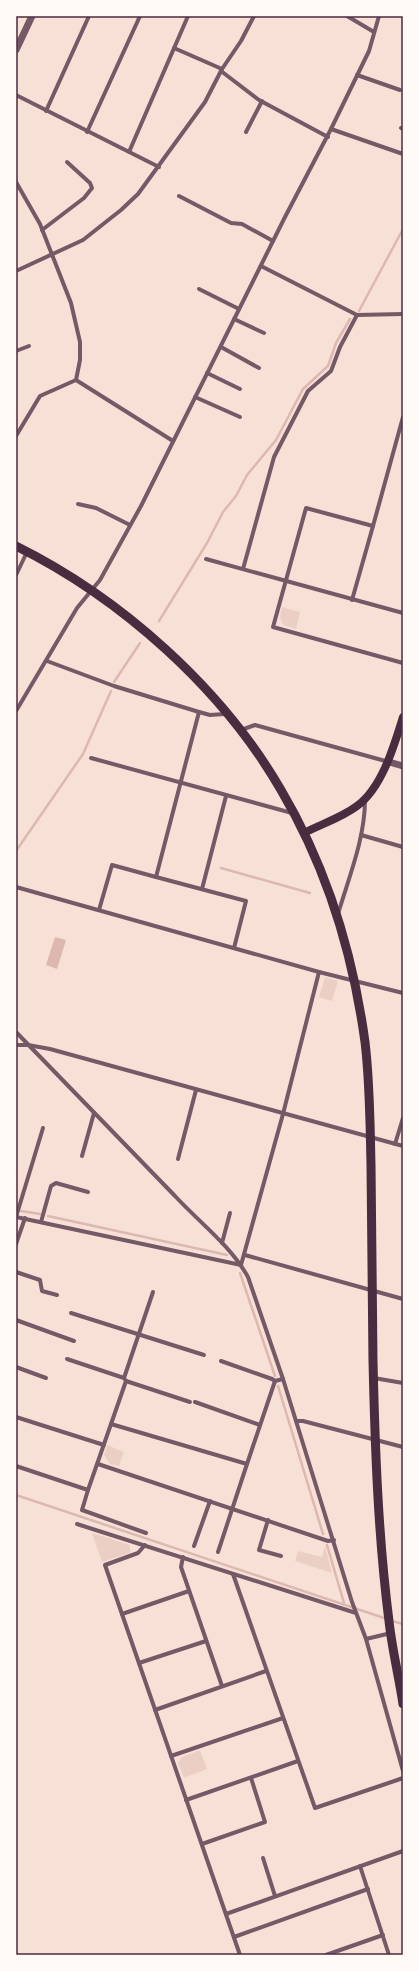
<svg xmlns="http://www.w3.org/2000/svg" width="419" height="1971" viewBox="0 0 419 1971" font-family="'PT Serif',serif">
<style>
.green{fill:#ebcfc5}
.water{fill:#dcb8b0}
.lines{fill:none;stroke-linecap:round;stroke-linejoin:round}
.stream{stroke:#dcb8b0;stroke-width:2.5}
.minor{stroke:#755966;stroke-width:4}
.tertiary{stroke:#755966;stroke-width:7}
.primary{stroke:#4a2c40;stroke-width:8}
.trunk{stroke:#4a2c40;stroke-width:9}
.neatline{fill:none;stroke:#4a2c40;stroke-width:1.5}
</style>
<rect width="100%" height="100%" fill="#f7e1d7"/>
<!-- green -->
<g class="green">
<polygon points="282,607 300,612 296,629 283,625 280,617"/>
<polygon points="325,977 338,981 332,1001 319,997"/>
<polygon points="107,1445 124,1452 119,1466 110,1464 104,1455"/>
<polygon points="92,1533 130,1545 130,1553 102,1562"/>
<polygon points="325,1546 332,1573 295,1561 298,1551 322,1557"/>
<polygon points="200,1750 207,1769 184,1778 178,1763 182,1757"/>
</g>
<!-- water -->
<polygon class="water" points="55,937 66,940 57,969 46,965"/>
<g class="lines">
<!-- stream -->
<g class="stream">
<polyline points="359,311 403,229"/>
<polyline points="159,621 207,543 223,512 236,496 247,475 276,440 303,389 328,366 336,343 350,319"/>
<polyline points="114,682 140,643"/>
<polyline points="16,851 83,754 111,691"/>
<polyline points="221,868 310,893"/>
<polyline points="21,1211 40,1214"/>
<polyline points="48,1216 227,1255"/>
<polyline points="240,1273 275,1376"/>
<polyline points="278,1386 323,1534"/>
<polyline points="16,1495 387,1619"/>
<polyline points="327,1545 344,1603"/>
<polyline points="392,1621 403,1624"/>
</g>
<!-- minor -->
<g class="minor">
<polyline points="347,16 374,32"/>
<polyline points="174,48 222,69"/>
<polyline points="221,71 259,100 328,137"/>
<polyline points="357,75 400,90"/>
<polyline points="16,95 159,167"/>
<polyline points="46,111 89,16"/>
<polyline points="401,128 403,129"/>
<polyline points="331,129 403,154"/>
<polyline points="87,132 140,16"/>
<polyline points="246,132 262,101"/>
<polyline points="129,152 188,16"/>
<polyline points="16,182 40,224 71,303 80,342 80,360 76,380 173,441"/>
<polyline points="179,196 231,223 242,224 273,241"/>
<polyline points="42,230 84,198 92,188 90,183 67,162"/>
<polyline points="261,266 357,315 403,314"/>
<polyline points="16,271 83,240 121,210 138,194 205,102 222,69 241,41 254,16"/>
<polyline points="199,289 239,309"/>
<polyline points="234,319 264,333"/>
<polyline points="221,347 259,368"/>
<polyline points="16,351 29,346"/>
<polyline points="207,373 240,389"/>
<polyline points="195,397 240,417"/>
<polyline points="16,436 40,396 76,380"/>
<polyline points="78,504 96,508 130,525"/>
<polyline points="373,526 403,417"/>
<polyline points="206,559 403,613"/>
<polyline points="243,569 274,457 308,391 331,371 340,347 357,315"/>
<polyline points="16,575 27,552"/>
<polyline points="352,600 373,526 306,508 273,627 403,663"/>
<polyline points="47,661 114,686 199,712 210,715 225,714"/>
<polyline points="16,711 77,608 100,580 141,506 285,217 331,129 369,51 379,16"/>
<polyline points="241,730 255,725 389,762"/>
<polyline points="91,758 292,813"/>
<polyline points="361,835 403,847"/>
<polyline points="156,877 246,901 234,948"/>
<polyline points="16,887 319,972 403,993"/>
<polyline points="202,889 226,796"/>
<polyline points="99,910 112,865 156,877 199,712"/>
<path d="M 338,914 C 349,877 365,838 365,800"/>
<path d="M 16,1032 C 69,1087 122,1142 175,1196 C 200,1223 230,1245 248,1277 L 283,1379 L 352,1602 L 366,1639 L 391,1633"/>
<polyline points="16,1045 28,1045 50,1049 403,1146"/>
<polyline points="395,1144 403,1118"/>
<polyline points="82,1156 94,1113"/>
<polyline points="178,1159 196,1090"/>
<polyline points="16,1217 241,1265 283,1114 319,972"/>
<polyline points="16,1217 43,1128"/>
<polyline points="41,1222 51,1186 56,1183 88,1192"/>
<polyline points="222,1243 230,1213"/>
<polyline points="16,1244 25,1218"/>
<polyline points="245,1255 403,1299"/>
<polyline points="16,1272 40,1280 42,1291 57,1295"/>
<polyline points="71,1313 204,1355"/>
<polyline points="16,1320 74,1341"/>
<polyline points="67,1359 124,1378"/>
<polyline points="221,1361 272,1379 275,1381 283,1379"/>
<polyline points="16,1367 46,1378"/>
<polyline points="374,1378 403,1383"/>
<polyline points="126,1381 190,1402"/>
<polyline points="195,1402 260,1425"/>
<polyline points="16,1417 104,1445"/>
<polyline points="296,1421 303,1421 403,1447"/>
<polyline points="111,1424 247,1464 275,1381"/>
<polyline points="98,1464 328,1541 334,1540"/>
<polyline points="16,1466 88,1490 126,1381 124,1378 153,1292"/>
<polyline points="88,1490 82,1510 146,1533"/>
<polyline points="268,1520 259,1550 281,1556"/>
<polyline points="77,1524 356,1613"/>
<polyline points="145,1545 138,1553 105,1565 240,1955"/>
<polyline points="194,1546 210,1501"/>
<polyline points="218,1552 247,1464"/>
<polyline points="183,1557 181,1567 222,1686"/>
<polyline points="233,1574 315,1808 403,1778"/>
<polyline points="122,1614 189,1591"/>
<polyline points="366,1639 403,1771"/>
<polyline points="139,1663 206,1641"/>
<polyline points="155,1710 266,1671"/>
<polyline points="171,1756 283,1718"/>
<polyline points="186,1800 298,1761"/>
<polyline points="202,1844 265,1822 251,1778"/>
<polyline points="263,1858 275,1896"/>
<polyline points="360,1866 389,1955"/>
<polyline points="226,1914 403,1851"/>
<polyline points="234,1937 368,1889"/>
<polyline points="326,1955 383,1935"/>
</g>
<!-- tertiary -->
<g class="tertiary">
<polyline points="16,50 32,16"/>
<polyline points="389,762 403,766"/>
</g>
<!-- primary -->
<path class="primary" d="M 304,833 C 321,824 341,818 357,806 C 382,788 394,746 403,717"/>
<!-- trunk -->
<path class="trunk" d="M 16,546 C 121,598 222,688 281,790 C 326,866 353,954 365,1042 C 370,1083 370,1124 371,1165 C 372,1231 372,1296 373,1361 C 375,1447 378,1535 389,1621 C 392,1649 399,1677 403,1704"/>
</g>
<!-- border -->
<rect width="419" height="1971" fill="none" stroke="#fffaf5" stroke-width="34"/>
<rect x="17" y="17" width="385" height="1937" class="neatline"/>
</svg>
